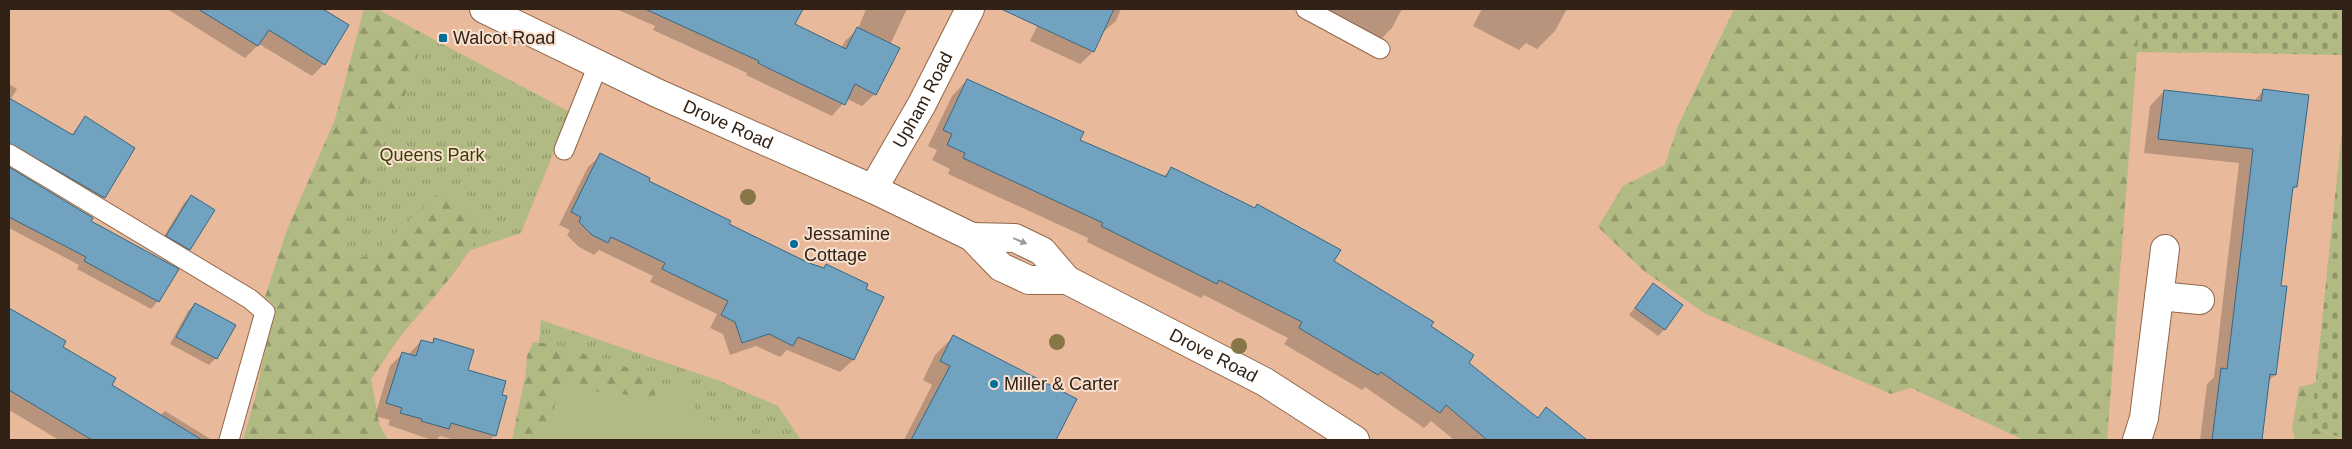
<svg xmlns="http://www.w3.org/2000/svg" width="2352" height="449" viewBox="0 0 2352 449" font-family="Helvetica,sans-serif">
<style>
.grass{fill:url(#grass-tufts)}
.forest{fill:url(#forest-firs)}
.cemetery{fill:url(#cemetery-stones)}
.garden{fill:#b2ba84}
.shadow{fill:#0003}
.building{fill:#71a3c0;stroke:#376782}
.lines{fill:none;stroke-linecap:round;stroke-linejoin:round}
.lane-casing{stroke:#90664a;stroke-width:21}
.street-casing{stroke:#90664a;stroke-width:30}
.secondary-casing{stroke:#90664a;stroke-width:30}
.lane{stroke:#fff;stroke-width:19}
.street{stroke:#fff;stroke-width:28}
.secondary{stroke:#fff;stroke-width:28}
.tree{fill:#887746}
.oneway{fill:#a39b96}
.poi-dot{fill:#026e9b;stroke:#f8e0d0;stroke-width:2}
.labels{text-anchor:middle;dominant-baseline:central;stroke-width:4;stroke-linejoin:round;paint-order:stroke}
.poi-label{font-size:18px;fill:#322115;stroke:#f8e0d0;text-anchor:start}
.street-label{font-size:18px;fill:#322115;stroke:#f8e0d0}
.park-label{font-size:18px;fill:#3a4000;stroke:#f8e0d0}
</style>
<defs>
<pattern id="grass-tufts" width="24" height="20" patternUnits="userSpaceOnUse" patternTransform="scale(1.25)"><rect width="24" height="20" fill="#b2ba84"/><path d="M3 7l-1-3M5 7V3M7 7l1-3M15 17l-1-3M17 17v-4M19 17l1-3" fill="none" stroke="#91976b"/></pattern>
<pattern id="forest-firs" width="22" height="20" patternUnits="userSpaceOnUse" patternTransform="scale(1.25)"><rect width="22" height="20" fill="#b2ba84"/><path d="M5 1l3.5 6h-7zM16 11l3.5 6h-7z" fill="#91976b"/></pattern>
<pattern id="cemetery-stones" width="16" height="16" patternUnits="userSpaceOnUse" patternTransform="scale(1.25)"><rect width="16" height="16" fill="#b2ba84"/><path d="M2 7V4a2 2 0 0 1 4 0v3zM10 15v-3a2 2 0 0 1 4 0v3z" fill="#91976b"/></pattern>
</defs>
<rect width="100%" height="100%" fill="#e8ba9b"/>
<!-- grass -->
<g class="grass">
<polygon points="364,9 377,9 570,112 521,233 403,273 371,379 379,424 243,440 255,399 275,305 265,297 287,230 335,120"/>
<polygon points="541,320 720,381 778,406 801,440 512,440 539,340"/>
</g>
<!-- forest -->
<g class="forest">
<path d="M 364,9 L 377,9 L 420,32 L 416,71 L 337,241 L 340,253 L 363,258 L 381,246 L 441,190 L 464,201 L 481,226 C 469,262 428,303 404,332 C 392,347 382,364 371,379 L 379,424 L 388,440 L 243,440 L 255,399 L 275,305 L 265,297 L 287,230 L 335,120 Z"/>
<polygon points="1734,9 2201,9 2198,53 2137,52 2107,440 2024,440 1911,388 1891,394 1704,313 1644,271 1598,227 1623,186 1665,165 1677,128"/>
<polygon points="533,342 552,344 661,378 660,392 645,397 552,440 512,440 526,372 527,356"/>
<polygon points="2316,383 2311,426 2343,440 2295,440 2292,428 2299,387"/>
</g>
<!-- cemetery -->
<g class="cemetery">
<polygon points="2140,9 2343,9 2343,55 2137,51"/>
<polygon points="2343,120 2343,439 2311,426"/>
</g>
<!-- garden -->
<polygon class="garden" points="560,387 664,399 670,387 698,396 693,411 752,440 545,440"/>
<!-- shadow -->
<g class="shadow">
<polygon points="167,9 320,9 347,25 324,64 312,76 259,44 245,58"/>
<polygon points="616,9 801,9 794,25 841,48 845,41 858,29 866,9 907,9 890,45 875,94 862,106 847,99 832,116 746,75 747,73 653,30 655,26"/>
<polygon points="1045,9 1121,9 1116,21 1102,33 1093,52 1080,64 1030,41"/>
<polygon points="1302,9 1402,9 1392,28 1374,46"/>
<polygon points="1482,9 1567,9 1555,31 1537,49 1526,43 1519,50 1473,26"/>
<polygon points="967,80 1079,141 1163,177 1171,169 1332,261 1429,327 1467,363 1537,418 1546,409 1585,440 1454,440 1431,421 1424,428 1365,387 1362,390 1284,344 1288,338 1204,295 1201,298 1087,242 1088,238 948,174 950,169 932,160 937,150 928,146 952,96"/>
<polygon points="9,84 17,89 10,100 71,136 85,117 134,149 104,198 96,205 9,153"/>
<polygon points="2164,91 2253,102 2263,91 2296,187 2291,191 2279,287 2275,375 2267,382 2260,440 2200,440 2207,384 2214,377 2239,163 2144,153 2150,106"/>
<polygon points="601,155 728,225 882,298 853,360 840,372 787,350 780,357 756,346 730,355 723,334 710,328 717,314 650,282 653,276 599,250 594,255 579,247 567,235 570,230 559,225 588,167"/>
<polygon points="9,167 91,218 89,221 158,301 151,309 77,269 79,265 9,228"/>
<polygon points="191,196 189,249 183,256 160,243 184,203"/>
<polygon points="1653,284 1665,329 1658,336 1629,315"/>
<polygon points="195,304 216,358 209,365 170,344 188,311"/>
<polygon points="9,308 64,342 61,347 110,385 160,416 165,411 212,440 59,440 9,410"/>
<polygon points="953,337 1075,400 1055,440 904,440 932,385 923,380 935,355"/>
<polygon points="434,340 466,371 500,396 495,435 490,440 456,440 440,436 436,440 432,440 388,425 390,420 375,416 390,366 402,354 408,355 421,341 430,344"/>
</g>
<!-- building -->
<g class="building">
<polygon points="198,9 323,9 349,25 325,65 269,30 258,46"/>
<polygon points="645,9 803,9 795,24 846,49 857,27 900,48 876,95 855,84 845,105 772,70 758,63 759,61"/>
<polygon points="1001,9 1114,9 1094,52"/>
<polygon points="967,79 1084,132 1080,140 1166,177 1171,167 1255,208 1257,204 1341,250 1334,261 1434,322 1431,326 1474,355 1469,363 1538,418 1546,407 1587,440 1487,440 1446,405 1440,413 1381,372 1378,375 1299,328 1302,322 1219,280 1217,284 1101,226 1103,223 963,158 965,153 947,145 952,134 943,130"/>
<polygon points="2263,89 2309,95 2297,187 2293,187 2281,286 2287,286 2276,375 2270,374 2262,440 2212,440 2221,368 2227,369 2253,149 2158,139 2164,90 2261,101"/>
<polygon points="9,98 73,135 85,116 135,148 105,198 9,143"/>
<polygon points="600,153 650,178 649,181 731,221 729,224 809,263 824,268 826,264 868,284 866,289 884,297 854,360 798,337 793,346 769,334 742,343 735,322 721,315 728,301 662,269 665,263 611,237 608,243 592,235 579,222 581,217 571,212"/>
<polygon points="9,167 93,218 91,221 179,269 159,302 84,261 86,257 9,217"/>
<polygon points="191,195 215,210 190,250 166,236"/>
<polygon points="1653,283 1683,305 1665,330 1635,308"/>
<polygon points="195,303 236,325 217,359 176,337"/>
<polygon points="9,308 66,341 63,347 116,378 112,385 202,440 92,440 9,390"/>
<polygon points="953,335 1077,399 1056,440 911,440 950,366 940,361"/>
<polygon points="434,338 474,350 468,370 506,381 502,395 507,396 496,436 451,423 449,429 421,421 422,419 400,413 402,408 386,403 402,352 416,356 421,340 433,343"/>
</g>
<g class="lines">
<!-- lane casing -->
<g class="lane-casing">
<g id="lane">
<polyline points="1306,9 1380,49"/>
<polyline points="564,150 598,65"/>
<polyline points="9,154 250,299 265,312 229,440"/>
</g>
</g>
<!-- street casing -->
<g class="street-casing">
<g id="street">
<path id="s1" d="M 873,189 L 922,104 L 970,9"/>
<polyline points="2159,296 2200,300"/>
<polyline points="2137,440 2144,418 2165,249"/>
</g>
</g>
<!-- secondary casing -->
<g class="secondary-casing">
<g id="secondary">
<path id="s2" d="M 484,9 L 657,93 L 873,189 L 972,237 L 1001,267 L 1029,280 L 1067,280"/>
<path id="s3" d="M 972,237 L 1015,238 L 1042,251 L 1067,280 L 1265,382 L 1355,440"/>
</g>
</g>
<!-- lane -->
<use href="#lane" class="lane"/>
<!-- street -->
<use href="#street" class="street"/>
<!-- secondary -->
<use href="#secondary" class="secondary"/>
</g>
<!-- trees -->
<g class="tree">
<circle cx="748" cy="197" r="8"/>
<circle cx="1057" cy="342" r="8"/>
<circle cx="1239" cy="346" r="8"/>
</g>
<!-- one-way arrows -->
<defs><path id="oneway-solid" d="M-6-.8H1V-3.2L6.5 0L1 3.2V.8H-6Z" transform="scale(1.25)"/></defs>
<use class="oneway" href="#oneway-solid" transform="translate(1020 241) rotate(22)"/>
<!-- markers -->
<g class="poi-dot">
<rect x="438" y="33" width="10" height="10" rx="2.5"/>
<circle cx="794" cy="244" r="5"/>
<circle cx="994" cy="384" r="5"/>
</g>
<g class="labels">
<!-- poi labels -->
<g class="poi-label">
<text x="453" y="38">Walcot Road</text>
<text x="804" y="234">Jessamine<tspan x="804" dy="21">Cottage</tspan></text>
<text x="1004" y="384">Miller &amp; Carter</text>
</g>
<!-- street labels -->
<g class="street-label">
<text stroke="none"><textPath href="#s1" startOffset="102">Upham Road</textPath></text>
<text stroke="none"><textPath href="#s2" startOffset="270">Drove Road</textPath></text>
<text stroke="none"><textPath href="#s3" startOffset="276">Drove Road</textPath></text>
</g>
<!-- park labels -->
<g class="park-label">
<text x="432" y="155">Queens Park</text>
</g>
</g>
<!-- border -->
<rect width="2352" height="449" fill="none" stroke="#322115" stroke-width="20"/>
</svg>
